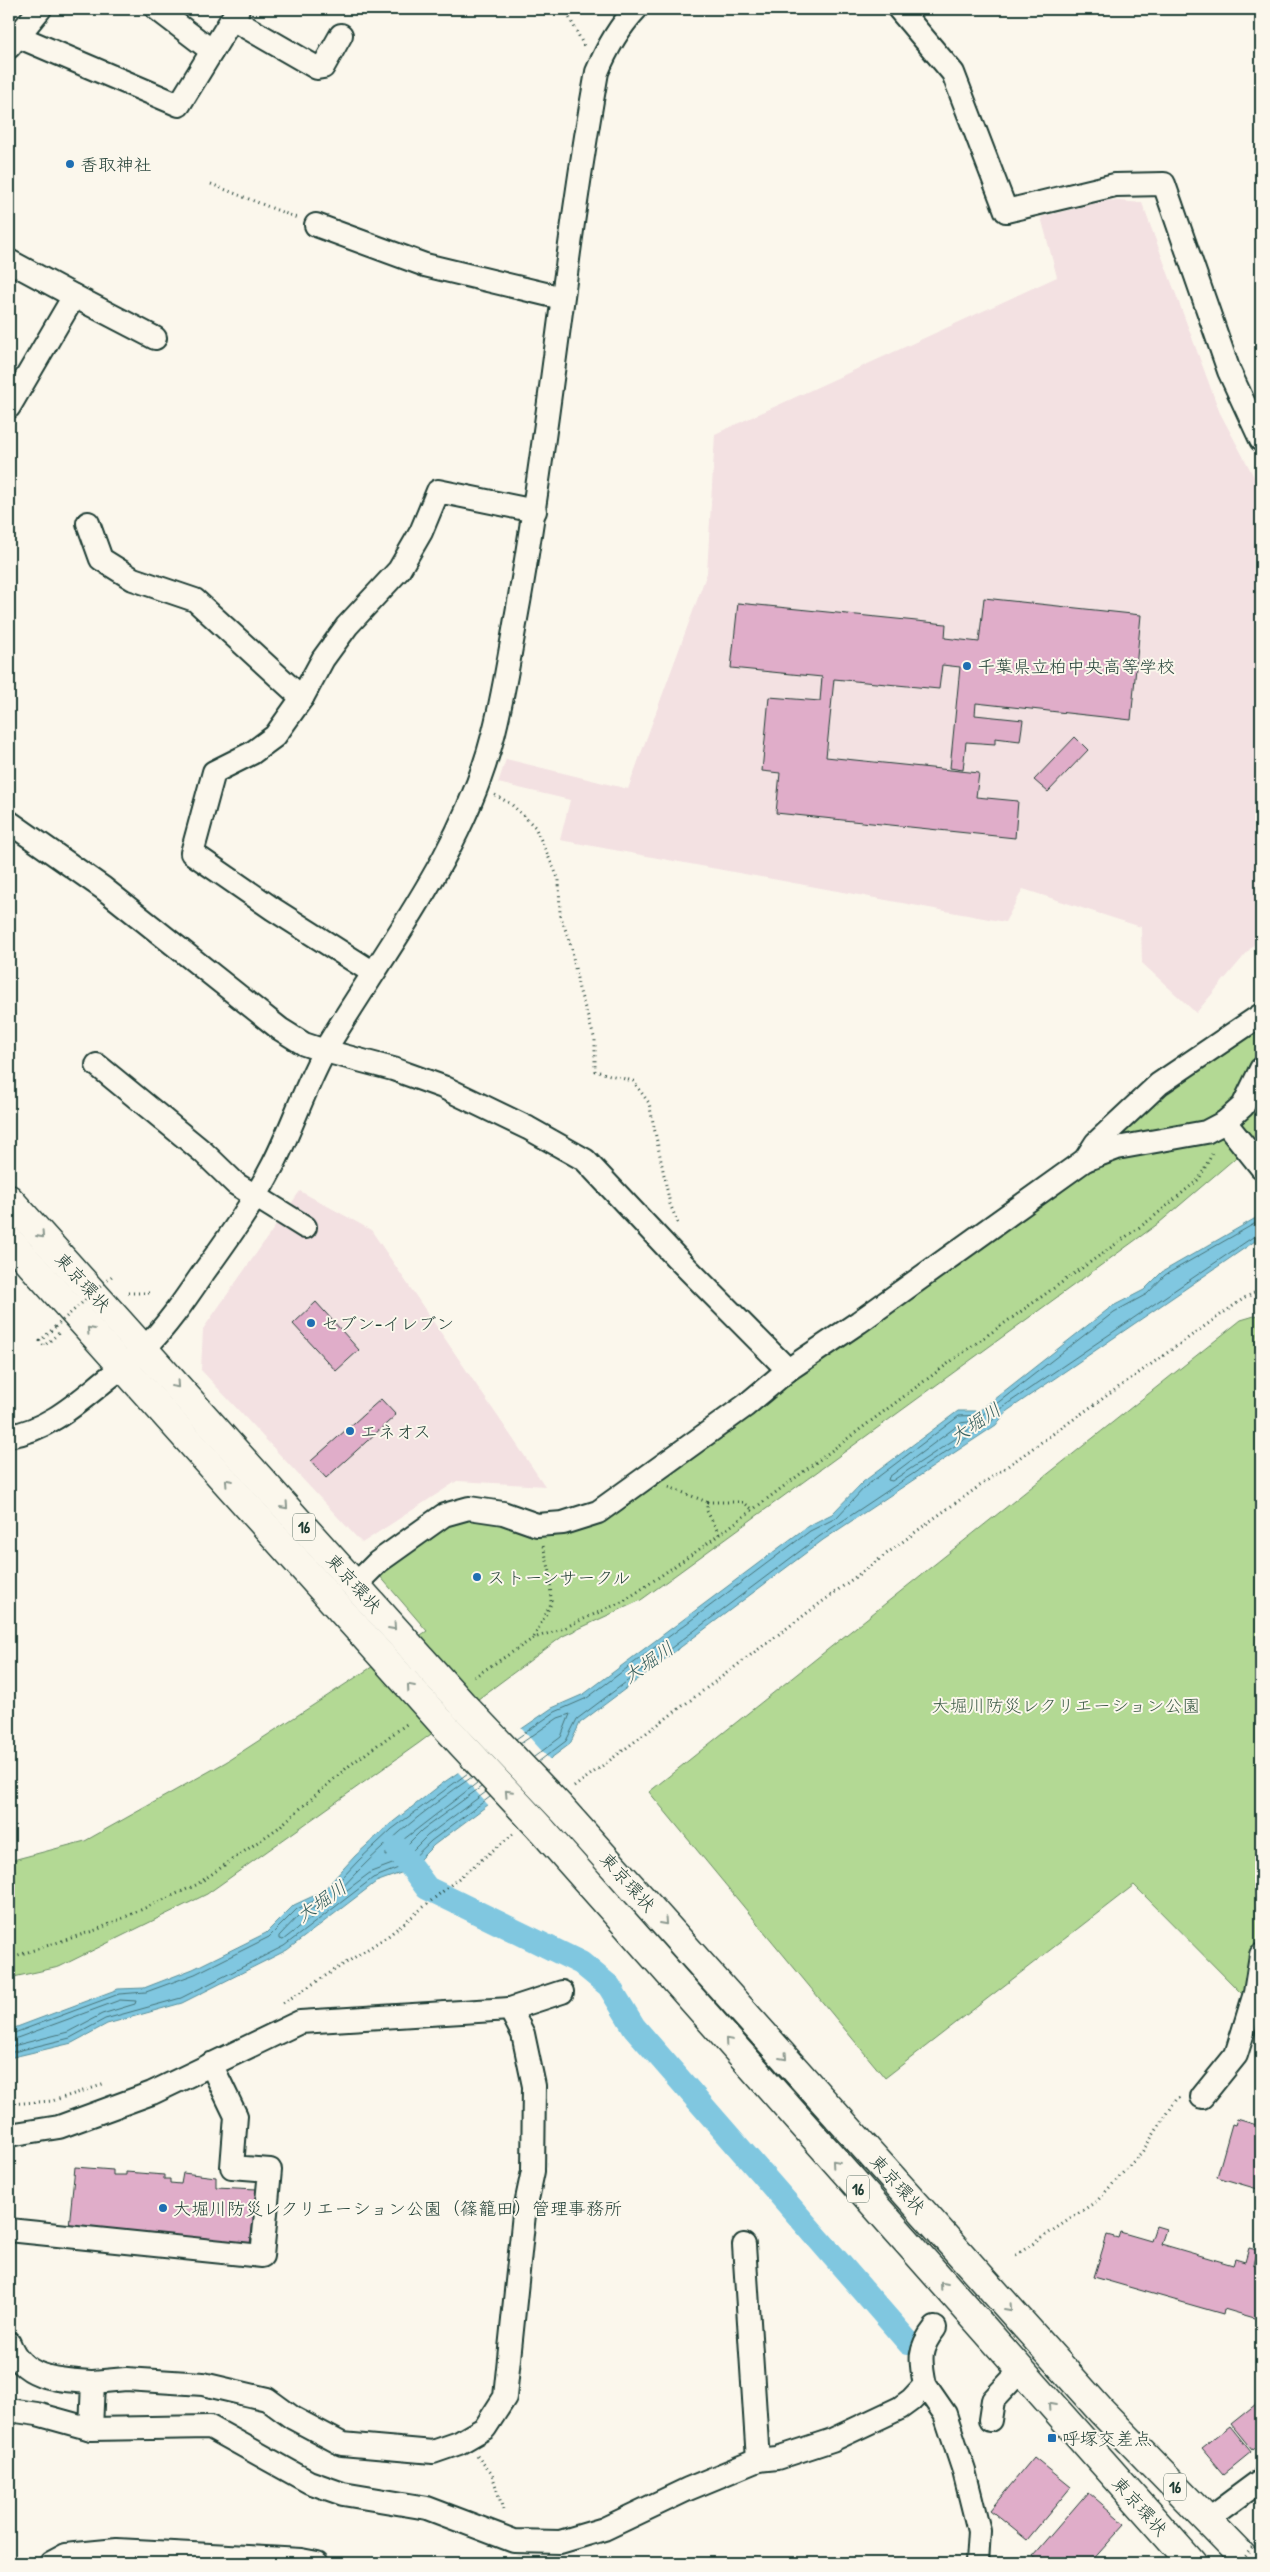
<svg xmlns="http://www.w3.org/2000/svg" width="1270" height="2572" viewBox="0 0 1270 2572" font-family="'Patrick Hand','Klee One',sans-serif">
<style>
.built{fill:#f3e1e2}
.green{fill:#b3d994;stroke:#698b64}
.water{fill:#80c7e0;stroke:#59909b}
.pier{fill:#fbf7ec}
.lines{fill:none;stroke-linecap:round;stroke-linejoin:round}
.shore{stroke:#467479;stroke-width:1}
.canal{stroke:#80c7e0;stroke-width:24}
.building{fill:#e0adc9;stroke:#1f3d34}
.minor-casing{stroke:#1f3d34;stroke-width:26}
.highway-casing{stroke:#1f3d34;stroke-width:31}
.path{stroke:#1f3d34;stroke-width:3;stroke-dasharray:1 4;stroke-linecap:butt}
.minor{stroke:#fbf7ec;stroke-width:22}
.highway{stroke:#fbf7ec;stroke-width:28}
.highway-bridge-casing{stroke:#1f3d34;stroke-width:31;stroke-linecap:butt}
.path-bridge{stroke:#1f3d34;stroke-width:3;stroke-dasharray:1 4;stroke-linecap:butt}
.highway-bridge{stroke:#fbf7ec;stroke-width:28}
.oneway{stroke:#8d9a90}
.poi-dot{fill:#1f6fb2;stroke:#fbf7ec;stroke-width:2}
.labels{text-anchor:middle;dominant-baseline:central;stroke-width:4;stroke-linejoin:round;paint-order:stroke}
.shield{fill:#fbf7ec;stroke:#61756b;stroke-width:1}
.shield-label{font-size:16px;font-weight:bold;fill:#1f3d34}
.poi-label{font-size:18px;fill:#1f3d34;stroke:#fbf7ec;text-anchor:start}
.street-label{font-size:18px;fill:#1f3d34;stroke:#fbf7ec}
.park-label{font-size:18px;fill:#3d5c47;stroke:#fbf7ec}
.water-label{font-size:19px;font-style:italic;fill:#37605f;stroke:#fbf7ec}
</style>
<rect width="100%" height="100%" fill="#fbf7ec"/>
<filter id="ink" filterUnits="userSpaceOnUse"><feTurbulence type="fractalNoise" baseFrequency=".02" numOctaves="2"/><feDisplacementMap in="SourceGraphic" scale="10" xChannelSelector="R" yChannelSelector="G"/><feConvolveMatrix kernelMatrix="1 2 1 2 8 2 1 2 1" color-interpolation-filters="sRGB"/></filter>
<g filter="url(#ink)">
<!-- built -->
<g class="built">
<polygon points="1108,200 1142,203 1220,413 1261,490 1261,936 1196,1013 1142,963 1141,927 1023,889 1005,922 560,840 570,800 498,783 506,759 628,789 707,573 715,434 1057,277 1041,217"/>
<polygon points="300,1191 371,1230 545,1486 457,1481 362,1543 201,1370 203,1329"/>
</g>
<!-- green -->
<g class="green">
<polygon points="1261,1026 1261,1136 1159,1223 641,1600 563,1636 419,1743 207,1894 59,1967 9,1978 9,1861 85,1841 226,1762 427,1631 379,1575 448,1521 479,1517 551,1533 825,1359 912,1294 1157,1096"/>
<polygon points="1261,1314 1261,2007 1246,1998 1134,1885 885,2078 649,1792 1241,1320"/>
</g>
<!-- water -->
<polygon class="water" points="1261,1215 1261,1237 1007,1411 996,1425 823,1540 580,1723 570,1744 434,1845 409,1870 376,1882 287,1950 182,2003 107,2024 72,2043 9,2058 9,2030 118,1989 144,1988 193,1969 266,1933 294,1905 322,1892 355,1856 389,1825 443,1783 552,1708 584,1694 808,1526 832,1514 863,1482 958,1411 979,1411 1111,1307 1144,1290 1162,1272"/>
<!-- pier -->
<polygon class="pier" points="520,1727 551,1761 490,1807 457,1771"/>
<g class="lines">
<!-- shore -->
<g class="shore">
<polygon points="972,1422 973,1427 892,1481 888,1480 889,1477 961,1423"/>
<polyline points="516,1739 555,1712 587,1698 810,1531 836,1518 866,1486 959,1416 982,1415 1114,1312 1147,1294 1165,1275 1261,1220"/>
<polyline points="520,1744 558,1718 570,1714 561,1737 534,1757"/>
<polyline points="538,1762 566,1741 577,1719 820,1536 992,1421 1004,1406 1256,1235 1261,1234"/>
<path d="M 472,1777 C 424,1810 379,1847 340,1890 L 340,1893 L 343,1893 L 371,1872 L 403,1860 L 427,1836 L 486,1792"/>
<polyline points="477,1783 386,1853 386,1856 399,1853 422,1830 481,1787"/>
<polygon points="318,1906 321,1908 320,1911 283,1940 279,1939 279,1936 300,1914"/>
<polyline points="9,2035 119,1994 146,1992 195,1974 269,1937 297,1909 325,1896 359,1860 392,1829 468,1773"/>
<polyline points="9,2041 120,2000 136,2001 135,2004 102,2014 68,2032 9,2047"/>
<polyline points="9,2053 70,2038 105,2019 181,1998 284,1946 373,1878 406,1865 431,1841 490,1797"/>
</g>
<!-- canal -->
<polyline class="canal" points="397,1848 427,1888 581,1963 609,1986 634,2027 909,2343"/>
</g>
<!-- building -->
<g class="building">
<polygon points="984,598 1141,615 1131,720 976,703 975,715 1023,720 1020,741 995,738 995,744 966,742 963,770 950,768 960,667 942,665 939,689 834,679 826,757 979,773 976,797 1018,801 1015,838 776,813 780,773 762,771 769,697 820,701 822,677 731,668 738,603 946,624 945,638 979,642"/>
<polygon points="1075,737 1088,750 1048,792 1034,780"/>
<polygon points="316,1302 359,1350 336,1371 293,1324"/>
<polygon points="381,1399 396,1415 326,1478 311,1461"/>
<polygon points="1237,2119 1260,2126 1257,2135 1261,2137 1261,2190 1217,2177 1232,2124 1235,2125"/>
<polygon points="75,2167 113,2170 113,2175 126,2175 126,2172 164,2175 164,2179 170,2179 170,2183 181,2184 183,2173 216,2177 216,2187 257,2189 250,2244 69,2226"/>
<polygon points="1156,2226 1166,2229 1161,2244 1233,2265 1235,2259 1245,2262 1249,2248 1257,2250 1253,2264 1261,2267 1261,2320 1224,2309 1223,2314 1094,2277 1107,2235 1118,2238 1120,2232 1151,2241"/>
<polygon points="1261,2400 1261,2443 1252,2450 1231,2424"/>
<polygon points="1230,2426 1251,2452 1224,2474 1202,2448"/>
<polygon points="1034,2457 1071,2487 1027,2540 990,2510"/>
<polygon points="1088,2492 1125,2524 1090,2563 1041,2563 1033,2556"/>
</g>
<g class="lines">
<!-- minor casing -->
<g class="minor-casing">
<g id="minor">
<polyline points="157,9 212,51"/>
<polyline points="899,9 953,73 1006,211 1115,185 1164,184 1229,371 1261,440"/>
<polyline points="232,19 317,68 323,67 341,35"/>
<polyline points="17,36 179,105 238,9"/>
<polyline points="9,47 40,9"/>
<polyline points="316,225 425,265 562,298"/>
<polyline points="9,261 74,296 9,407"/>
<polyline points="74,296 155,338"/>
<polyline points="88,523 101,559 133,579 195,600 302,698"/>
<polyline points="9,822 103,888 280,1029 304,1044 325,1051 393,1069 443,1087 528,1128 585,1160 675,1256 788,1370"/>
<polyline points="372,972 273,909 192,853 214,772 252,753 275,736 302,698 323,659 347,626 399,570 421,532 438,491 535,511"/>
<polyline points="97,1065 203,1152 236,1184 305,1227"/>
<polyline points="1225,1122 1261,1167"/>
<polyline points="1085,1160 1117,1148 1206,1132 1225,1122 1243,1106 1261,1069"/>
<path d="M 9,1436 C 43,1431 70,1409 96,1388 C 111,1375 129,1363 144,1349 C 166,1327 184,1301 201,1276 C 227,1240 253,1204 273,1165 C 293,1126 306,1083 328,1045 C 389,944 465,849 494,732 C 505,689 511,645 519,602 C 550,426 565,248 597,72 C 607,48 618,28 636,9"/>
<polyline points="356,1584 378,1562 444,1515 469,1508 503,1513 537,1525 563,1523 598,1512 745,1406 788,1370 859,1322 1085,1160 1096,1143 1159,1084 1261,1015"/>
<polyline points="1202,2097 1236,2055 1255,1993 1261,1955"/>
<polyline points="9,2135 59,2127 152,2093 300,2022 510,2009"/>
<polyline points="9,2230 262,2256 270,2170 232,2167 236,2116 211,2064"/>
<polyline points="744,2245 758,2460"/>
<path d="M 9,2343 C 23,2380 59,2380 93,2382 L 91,2429"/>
<polyline points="93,2382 126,2379 203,2384 267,2399 293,2418 342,2444 433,2452 459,2443 485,2428 505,2397 524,2214 533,2171 534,2086 523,2034 510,2009 562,1992"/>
<polyline points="925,2385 945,2414 964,2471 979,2531 977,2563"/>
<path d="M 9,2410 L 37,2414 L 91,2429 L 210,2427 L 309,2482 L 343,2494 L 427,2508 L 514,2541 L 560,2542 L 604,2529 L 688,2489 L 758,2460 L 777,2458 L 832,2440 L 900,2408 L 911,2400 L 925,2385 C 920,2360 918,2349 935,2328"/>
<polyline points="990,2420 993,2400 1020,2371"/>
<polyline points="1207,2520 1261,2480"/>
<polyline points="51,2563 66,2555 117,2550 301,2560 317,2563"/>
</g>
</g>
<!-- highway casing -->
<g class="highway-casing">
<g id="highway">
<polyline points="9,1199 464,1706"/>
<polyline points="9,1240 443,1724"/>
<polyline points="561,1808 1101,2411 1249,2563"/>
<polyline points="541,1829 1192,2563"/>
</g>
</g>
<!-- path -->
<g class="path">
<polyline points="565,9 584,46"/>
<polyline points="211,184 297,218"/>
<polyline points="495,795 511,804 535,827 559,880 560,914 571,946 579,989 595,1040 595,1071 633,1081 649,1103 670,1204 679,1226"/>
<polyline points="128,1293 153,1293"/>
<polyline points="55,1327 40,1341 44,1346 59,1333"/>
<polyline points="669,1487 707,1502 707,1511 719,1534"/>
<polyline points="707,1502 743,1502 752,1509"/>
<polyline points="534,1637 551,1604 550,1572 543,1546"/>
<polyline points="474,1677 534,1638 559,1630 624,1601 704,1546 954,1359 1151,1219 1199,1179 1212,1154"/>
<polyline points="574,1787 933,1519 1243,1299 1261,1289"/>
<polyline points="9,1958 96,1930 196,1885 278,1828 350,1765 408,1723"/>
<polyline points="283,2003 388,1936 513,1834"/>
<polyline points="9,2104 52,2101 105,2084"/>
<polyline points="1016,2255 1097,2201 1142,2152 1177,2099 1181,2097"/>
<polyline points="477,2456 492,2474 504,2513"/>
</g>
<!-- minor -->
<use href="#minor" class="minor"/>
<!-- highway -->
<use href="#highway" class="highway"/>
<!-- highway-bridge casing -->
<g class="highway-bridge-casing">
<g id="highway-bridge">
<polyline points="464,1706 561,1808"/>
<polyline points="443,1724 541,1829"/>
</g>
</g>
<!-- path-bridge -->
<g class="path-bridge">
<polyline points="55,1327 112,1276"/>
<polyline points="1238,2563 1261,2537"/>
</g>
<!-- highway-bridge -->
<use href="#highway-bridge" class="highway-bridge"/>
</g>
<!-- one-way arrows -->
<defs><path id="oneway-chevron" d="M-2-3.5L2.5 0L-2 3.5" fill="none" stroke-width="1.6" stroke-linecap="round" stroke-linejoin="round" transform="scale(1.25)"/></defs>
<g class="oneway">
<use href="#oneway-chevron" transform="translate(41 1235) rotate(48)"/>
<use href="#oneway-chevron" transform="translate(90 1330) rotate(-132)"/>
<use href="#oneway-chevron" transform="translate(176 1385) rotate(48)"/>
<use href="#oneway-chevron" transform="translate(228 1482) rotate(-132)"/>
<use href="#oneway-chevron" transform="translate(285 1506) rotate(48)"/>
<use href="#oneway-chevron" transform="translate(393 1627) rotate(48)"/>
<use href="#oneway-chevron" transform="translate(410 1687) rotate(-131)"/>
<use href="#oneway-chevron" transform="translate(508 1793) rotate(-133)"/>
<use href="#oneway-chevron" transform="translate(664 1922) rotate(48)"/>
<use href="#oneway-chevron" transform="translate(728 2041) rotate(-131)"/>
<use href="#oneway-chevron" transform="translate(784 2057) rotate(48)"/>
<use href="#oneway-chevron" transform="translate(835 2163) rotate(-131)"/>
<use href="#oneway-chevron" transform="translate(943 2285) rotate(-131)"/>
<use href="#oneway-chevron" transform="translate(1009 2308) rotate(48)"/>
<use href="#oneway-chevron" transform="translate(1051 2406) rotate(-132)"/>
</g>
</g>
<!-- markers -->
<g class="poi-dot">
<circle cx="70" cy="164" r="5"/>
<circle cx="967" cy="666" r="5"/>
<circle cx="311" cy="1323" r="5"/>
<circle cx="350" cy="1431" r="5"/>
<circle cx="477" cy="1577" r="5"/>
<circle cx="163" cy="2208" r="5"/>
<rect x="1047" y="2433" width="10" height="10" rx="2.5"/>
</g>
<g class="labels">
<!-- shield labels -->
<g class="shield">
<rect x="293" y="1513.5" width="22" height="27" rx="4"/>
<rect x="847" y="2175.5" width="22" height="27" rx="4"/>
<rect x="1164" y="2473.5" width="22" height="27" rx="4"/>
</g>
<g class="shield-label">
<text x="304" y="1527">16</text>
<text x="858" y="2189">16</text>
<text x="1175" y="2487">16</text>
</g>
<!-- poi labels -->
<g class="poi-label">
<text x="80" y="164">香取神社</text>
<text x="977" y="666">千葉県立柏中央高等学校</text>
<text x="321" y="1323">セブン-イレブン</text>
<text x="360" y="1431">エネオス</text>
<text x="487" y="1577">ストーンサークル</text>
<text x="173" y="2208">大堀川防災レクリエーション公園（篠籠田）管理事務所</text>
<text x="1062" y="2438">呼塚交差点</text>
</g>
<!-- street labels -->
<g class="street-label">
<text transform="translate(83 1282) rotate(48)">東京環状</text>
<text transform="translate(354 1583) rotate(48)">東京環状</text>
<text transform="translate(628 1882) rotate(48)">東京環状</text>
<text transform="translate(898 2184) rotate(48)">東京環状</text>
<text transform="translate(1140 2506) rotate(48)">東京環状</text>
</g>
<!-- park labels -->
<g class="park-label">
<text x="1066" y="1705">大堀川防災レクリエーション公園</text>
</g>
<!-- water labels -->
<g class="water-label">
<text transform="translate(975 1423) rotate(-34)">大堀川</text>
<text transform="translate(648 1662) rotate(-35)">大堀川</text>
<text transform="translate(321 1901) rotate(-35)">大堀川</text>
</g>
</g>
<!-- margin -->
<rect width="1270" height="2572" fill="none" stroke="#fbf7ec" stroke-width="30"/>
<rect x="15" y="15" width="1240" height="2542" fill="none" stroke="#1f3d34" stroke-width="2" filter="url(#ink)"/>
</svg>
